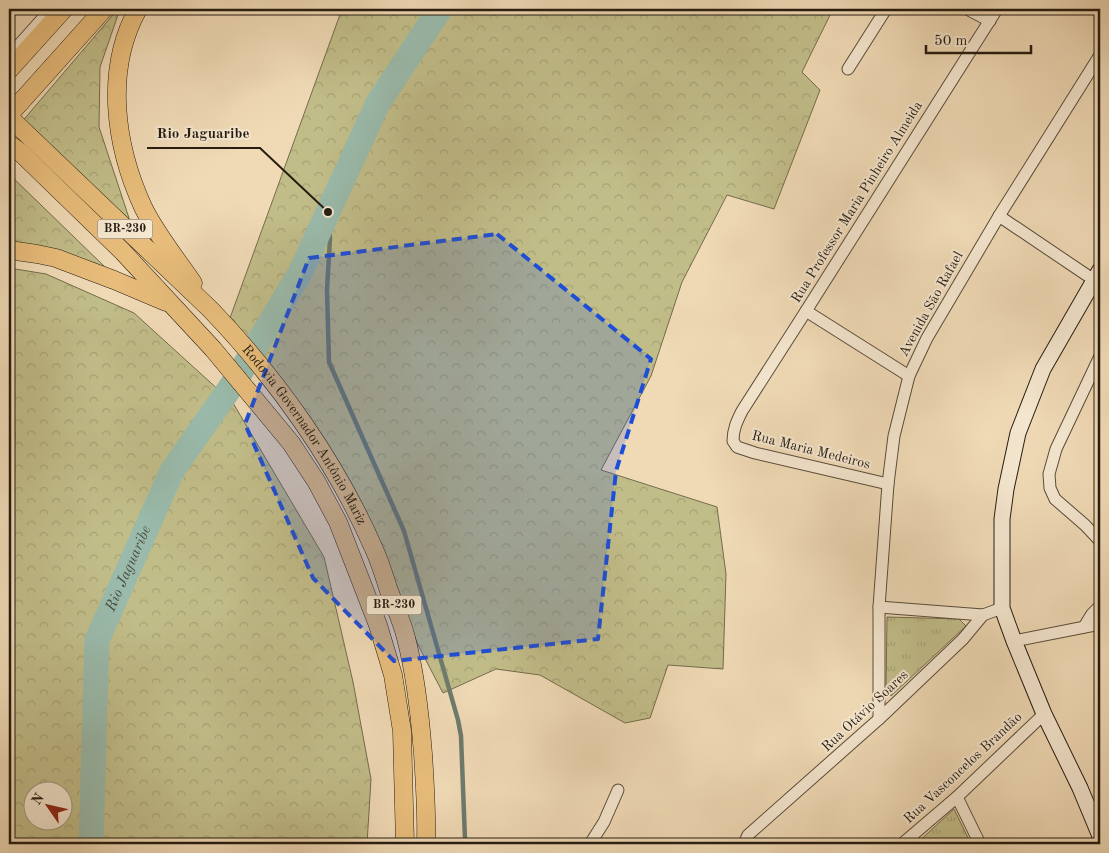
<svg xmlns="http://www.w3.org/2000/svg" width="1109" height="853" viewBox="0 0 1109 853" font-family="'Old Standard TT',serif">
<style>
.forest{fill:url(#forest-crowns);stroke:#746c4c;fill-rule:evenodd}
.park{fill:url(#park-tufts);stroke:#746c4c}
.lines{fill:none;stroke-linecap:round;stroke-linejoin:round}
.stream{stroke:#6c7b6e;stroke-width:4.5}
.river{stroke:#9abbac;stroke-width:25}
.minor-casing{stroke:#584c3a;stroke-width:13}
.secondary-casing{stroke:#261c10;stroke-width:17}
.primary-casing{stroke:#261c10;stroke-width:19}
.trunk-casing{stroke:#261c10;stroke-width:19}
.minor{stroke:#f5e7d0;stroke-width:11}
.secondary{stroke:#f5e7d0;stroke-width:15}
.primary{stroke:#e8bd7b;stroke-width:18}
.trunk{stroke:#e8bd7b;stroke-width:18}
.marked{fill:#1d4ed8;fill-opacity:0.2;stroke:#1d4ed8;stroke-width:4;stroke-dasharray:10 6;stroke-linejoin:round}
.labels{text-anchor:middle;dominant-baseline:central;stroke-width:4;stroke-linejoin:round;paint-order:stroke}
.shield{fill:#f5e7d0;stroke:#64594a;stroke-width:1}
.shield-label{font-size:12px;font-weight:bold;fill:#261c10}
.street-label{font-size:14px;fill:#261c10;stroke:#f5e7d0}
.water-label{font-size:15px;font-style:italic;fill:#494c3f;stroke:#f5e7d0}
.leader{fill:none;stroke:#261c10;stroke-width:2}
.callout-dot{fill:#261c10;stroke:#f5e7d0;stroke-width:2}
.callout-label{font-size:15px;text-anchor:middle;font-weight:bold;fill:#261c10;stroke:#f5e7d0;stroke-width:4;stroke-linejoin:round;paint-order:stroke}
</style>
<defs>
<pattern id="forest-crowns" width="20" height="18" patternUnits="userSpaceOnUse" patternTransform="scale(1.25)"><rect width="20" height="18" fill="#c1bd89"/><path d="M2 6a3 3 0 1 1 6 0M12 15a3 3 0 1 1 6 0" fill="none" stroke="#a6a275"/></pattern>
<pattern id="park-tufts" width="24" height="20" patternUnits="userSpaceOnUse" patternTransform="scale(1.25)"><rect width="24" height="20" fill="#c1bd89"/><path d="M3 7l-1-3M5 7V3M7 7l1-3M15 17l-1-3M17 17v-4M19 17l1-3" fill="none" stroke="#a6a275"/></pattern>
</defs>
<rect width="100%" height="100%" fill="#f0dab6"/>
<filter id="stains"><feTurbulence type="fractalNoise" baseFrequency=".004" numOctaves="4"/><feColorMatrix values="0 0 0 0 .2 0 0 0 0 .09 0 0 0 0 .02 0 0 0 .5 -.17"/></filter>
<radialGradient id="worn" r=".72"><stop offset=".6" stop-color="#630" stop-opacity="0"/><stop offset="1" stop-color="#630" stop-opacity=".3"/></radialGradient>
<!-- forest -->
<g class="forest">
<polygon points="118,9 120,9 100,67 99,127 130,221 20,124"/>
<polygon points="342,9 833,9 802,72 820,90 774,209 727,195 682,282 651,376 601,470 717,507 726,574 723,669 668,665 650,718 625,723 540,675 496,669 443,693 419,647 387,570 341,470 226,329"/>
<polygon points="9,174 105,267 43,248 9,243"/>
<path d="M 9,268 L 46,274 L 134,313 L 233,403 L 324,557 L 353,682 L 371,779 L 367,844 L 9,844 L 9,594 L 15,431 L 9,428 ZM 32,790 L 62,790 L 62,820 L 32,820 Z"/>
</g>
<!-- park -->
<g class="park">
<polygon points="887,617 959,619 966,626 891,696 886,690"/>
<polygon points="954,809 971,844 916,844"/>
</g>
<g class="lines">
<!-- stream -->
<polyline class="stream" points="328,212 330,238 327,290 329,362 404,531 458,720 461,736 465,839"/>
<!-- river -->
<path class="river" id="s1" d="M 91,844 L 97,640 L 172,471 L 237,378 L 300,273 L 378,103 L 440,9"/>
<!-- minor casing -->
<g class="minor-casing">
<g id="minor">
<polyline points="967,9 990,21"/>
<polyline points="9,13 12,9"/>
<polyline points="9,56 51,9"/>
<polyline points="848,69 886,9"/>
<polyline points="999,216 1094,280"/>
<polyline points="806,311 909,376"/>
<polyline points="1100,356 1056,449 1049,474 1050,488 1055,499 1085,525 1100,541"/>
<path d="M 888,484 L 755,453 L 737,447 L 733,441 C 733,429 737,421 742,411 L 806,311 L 997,9"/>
<polyline points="879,607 983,615"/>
<polyline points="1084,627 1092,614 1100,606"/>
<polyline points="1014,641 1100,624"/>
<polyline points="879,719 879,607 888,484 894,436 909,376 927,338 999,216 1100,55"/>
<polyline points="957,797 980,844"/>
<polyline points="590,844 604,822 618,790"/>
<polyline points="744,844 748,835 879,719 963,639 983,615 1002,608"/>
<polyline points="902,844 957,797 1044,714"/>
</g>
</g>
<!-- secondary casing -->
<g class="secondary-casing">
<polyline id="secondary" points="1100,270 1043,369 1018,433 1006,489 1002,519 1002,608 1014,641 1044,714 1080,788 1100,836"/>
</g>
<!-- primary casing -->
<g class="primary-casing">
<g id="primary">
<polyline points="9,70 64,9"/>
<polyline points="9,115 104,9"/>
</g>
</g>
<!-- trunk casing -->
<g class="trunk-casing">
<g id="trunk">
<path d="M 138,9 C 104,70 115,146 143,207 C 156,234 176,258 193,283"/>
<path id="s2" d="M 9,117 L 211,310 C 277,379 336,462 374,549 C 380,562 384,575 388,588 C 394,605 402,621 406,638 C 416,676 420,715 423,754 C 425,784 427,814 426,844"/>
<polyline points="9,144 20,152 123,252 213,349 291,443 316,481 338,522 378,625 393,675 402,731 405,844"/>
<polyline points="9,250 37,254 56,258 114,280 166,302"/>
</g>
</g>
<!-- minor -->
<use href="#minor" class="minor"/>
<!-- secondary -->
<use href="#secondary" class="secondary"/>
<!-- primary -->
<use href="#primary" class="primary"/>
<!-- trunk -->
<use href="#trunk" class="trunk"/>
</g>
<!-- marked area -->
<path class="marked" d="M 497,234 L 651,359 L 616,471 L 598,639 L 394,661 L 313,578 L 245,424 L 309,258 Z"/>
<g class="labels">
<!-- shield labels -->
<g class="shield">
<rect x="97.5" y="219.5" width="55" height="19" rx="4"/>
<rect x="366.5" y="595.5" width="55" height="19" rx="4"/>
</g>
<g class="shield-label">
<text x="125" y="229">BR-230</text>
<text x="394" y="605">BR-230</text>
</g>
<!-- street labels -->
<g class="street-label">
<text transform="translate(857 202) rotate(-58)">Rua Professor Maria Pinheiro Almeida</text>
<text transform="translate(931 304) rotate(-61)">Avenida São Rafael</text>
<text stroke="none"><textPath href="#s2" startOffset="436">Rodovia Governador Antônio Mariz</textPath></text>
<text transform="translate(811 450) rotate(14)">Rua Maria Medeiros</text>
<text transform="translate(865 711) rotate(-43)">Rua Otávio Soares</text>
<text transform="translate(963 768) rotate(-43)">Rua Vasconcelos Brandão</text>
</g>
<!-- water labels -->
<g class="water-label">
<text stroke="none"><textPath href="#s1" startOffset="282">Rio Jaguaribe</textPath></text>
</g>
</g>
<!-- callouts -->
<path class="leader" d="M328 212L260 148H147"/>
<circle class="callout-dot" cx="328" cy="212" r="5"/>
<g class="callout-label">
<text x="203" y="138">Rio Jaguaribe</text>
</g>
<!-- margin -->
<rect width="1109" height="853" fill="none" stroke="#f0dab6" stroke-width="30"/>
<rect x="10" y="10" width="1089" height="833" fill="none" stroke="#261c10" stroke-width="2.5"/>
<rect x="15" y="15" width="1079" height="823" fill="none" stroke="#261c10"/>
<!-- north arrow -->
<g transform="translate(48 806) rotate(304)"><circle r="24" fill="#f5e7d0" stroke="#a29683"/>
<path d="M0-4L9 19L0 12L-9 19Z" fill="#8f2418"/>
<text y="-8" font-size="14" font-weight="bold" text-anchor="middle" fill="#261c10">N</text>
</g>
<!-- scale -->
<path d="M926 45v8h105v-8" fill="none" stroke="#261c10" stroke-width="2.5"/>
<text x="934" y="45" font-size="15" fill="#261c10" stroke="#f5e7d0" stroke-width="4" paint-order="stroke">50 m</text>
<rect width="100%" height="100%" filter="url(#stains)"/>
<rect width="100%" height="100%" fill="url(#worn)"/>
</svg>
